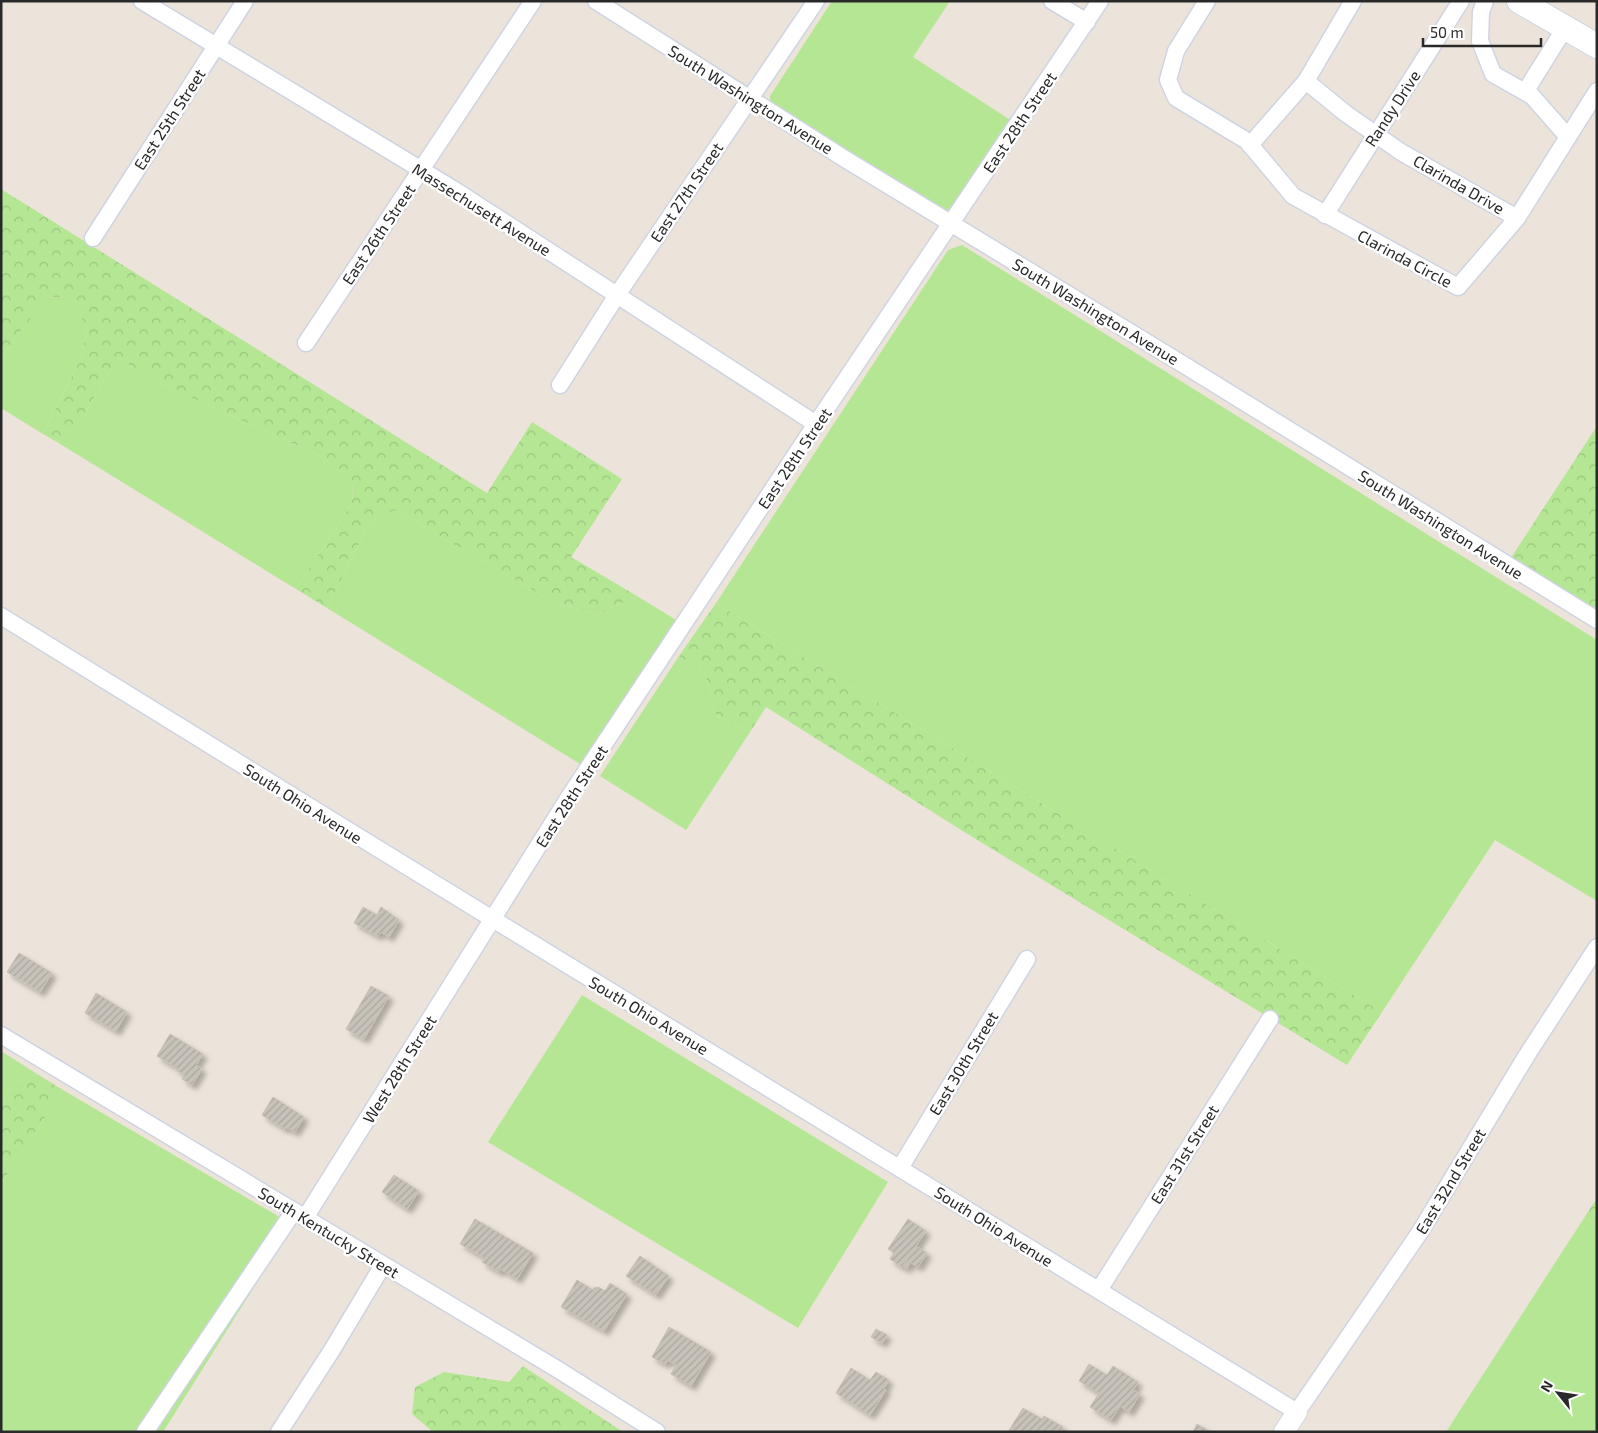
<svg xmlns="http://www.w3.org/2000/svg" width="1598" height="1433" viewBox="0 0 1598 1433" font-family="'Exo 2',sans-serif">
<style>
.grass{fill:#b4e693}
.forest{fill:url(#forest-crowns)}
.building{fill:url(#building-hatch);stroke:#c8c0b4;filter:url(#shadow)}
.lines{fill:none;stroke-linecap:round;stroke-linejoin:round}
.minor-casing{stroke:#cfd4e3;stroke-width:19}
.tertiary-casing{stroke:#cfd4e3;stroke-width:22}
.secondary-casing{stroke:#cfd4e3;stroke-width:26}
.minor{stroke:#fff;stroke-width:16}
.tertiary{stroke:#fff;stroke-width:20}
.secondary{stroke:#fff;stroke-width:24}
.labels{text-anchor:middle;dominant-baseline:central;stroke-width:5;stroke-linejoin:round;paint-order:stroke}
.street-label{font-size:16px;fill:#292929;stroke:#fff}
</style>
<defs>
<pattern id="forest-crowns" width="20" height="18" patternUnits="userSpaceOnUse" patternTransform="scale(1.25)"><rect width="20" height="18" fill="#b4e693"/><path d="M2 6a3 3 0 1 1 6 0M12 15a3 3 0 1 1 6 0" fill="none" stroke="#9bc57f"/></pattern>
<pattern id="building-hatch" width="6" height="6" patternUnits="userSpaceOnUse" patternTransform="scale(1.25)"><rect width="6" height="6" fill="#c7c2b9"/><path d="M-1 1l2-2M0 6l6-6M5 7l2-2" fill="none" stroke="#aba79f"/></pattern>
<filter id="shadow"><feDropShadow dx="4.5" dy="4.5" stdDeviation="2.5" flood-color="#0004"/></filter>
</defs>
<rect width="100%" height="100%" fill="#ece4da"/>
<!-- grass -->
<g class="grass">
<polygon points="832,1 950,1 913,57 1012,121 952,211 940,210 771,108 770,96"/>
<polygon points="962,245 1597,640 1597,901 1495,840 1382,1012 716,603 948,250"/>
<polygon points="47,297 67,298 87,326 82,356 43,434 1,408 1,357"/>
<polygon points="118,358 159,383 320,456 353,481 352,503 296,589 57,442 80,421"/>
<polygon points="395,510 555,603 597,615 637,596 676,620 580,764 327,608 370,522"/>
<polygon points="679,656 705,674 716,716 750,732 686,830 600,776"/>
<polygon points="582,995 888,1182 798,1328 488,1142"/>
<polygon points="1,1051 37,1074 14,1083 1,1104"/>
<polygon points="63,1090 293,1225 163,1432 1,1432 1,1184"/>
<polygon points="1584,1218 1597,1226 1597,1432 1446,1432"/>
</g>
<!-- forest -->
<g class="forest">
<polygon points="1,189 487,493 532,422 622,479 571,557 637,596 597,615 555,603 395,510 370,522 327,608 296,589 352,503 353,481 320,456 159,383 118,358 80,421 57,442 43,434 82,356 87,326 67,298 47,297 1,357"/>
<polygon points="1597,426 1597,619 1507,564"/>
<polygon points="716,603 1382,1012 1347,1065 966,833 766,707 750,732 716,716 705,674 679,656"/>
<polygon points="37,1074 63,1090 1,1184 1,1104 14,1083"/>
<polygon points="1597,1198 1597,1226 1584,1218"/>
<polygon points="523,1366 623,1432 433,1432 412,1414 415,1387 444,1372 509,1382"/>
</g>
<!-- building -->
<g class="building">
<polygon points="363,907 377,915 381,907 399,920 389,937 381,932 378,936 354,923"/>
<polygon points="19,953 52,973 40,992 7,972"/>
<polygon points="371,986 389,996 364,1039 346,1029"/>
<polygon points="96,993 127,1012 116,1031 85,1013"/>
<polygon points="170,1034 203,1054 196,1065 202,1069 192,1085 182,1079 185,1075 176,1070 177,1068 157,1056"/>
<polygon points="273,1097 304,1117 295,1132 286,1127 285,1129 262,1115"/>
<polygon points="394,1175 419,1191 407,1209 382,1192"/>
<polygon points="475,1219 533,1253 517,1279 501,1269 499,1272 482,1262 485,1258 460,1244"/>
<polygon points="908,1219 926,1231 902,1267 890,1259 894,1253 888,1249"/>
<polygon points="916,1246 927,1253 918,1267 910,1262 907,1269 903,1266"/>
<polygon points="640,1256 669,1276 656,1295 626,1276"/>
<polygon points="577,1280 593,1290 594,1288 598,1287 605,1291 610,1283 627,1294 604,1331 561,1307"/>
<polygon points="669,1327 711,1352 691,1386 671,1374 676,1365 668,1360 665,1364 652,1357"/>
<polygon points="876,1329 887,1335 882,1343 871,1337"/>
<polygon points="1089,1364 1107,1375 1113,1366 1138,1382 1133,1390 1140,1394 1129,1412 1120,1406 1111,1420 1090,1407 1099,1393 1079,1381"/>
<polygon points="851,1368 870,1380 876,1372 889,1380 884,1388 886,1390 870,1415 836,1393"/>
<polygon points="1023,1408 1042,1419 1044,1416 1063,1427 1060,1432 1008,1432"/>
<polygon points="1197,1424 1211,1432 1193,1432"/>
</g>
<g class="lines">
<!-- minor casing -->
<g class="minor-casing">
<g id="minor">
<polyline points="142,1 453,189 816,424"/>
<polyline points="596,1 845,159 1176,360 1597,620"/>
<polyline points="1052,1 1087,22"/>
<polyline points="1207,1 1176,51 1168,80 1176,98 1247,141 1293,196 1458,287 1517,218 1597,91"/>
<polyline points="1485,1 1481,12 1480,41 1493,74 1532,96 1568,137"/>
<polyline points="1306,81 1345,113 1401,152 1517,218"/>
<polyline points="1525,92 1565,28"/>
<polyline points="1250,145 1306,81 1353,1"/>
<polyline points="1325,215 1461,1"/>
<polyline points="93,238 245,1"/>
<polyline points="306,343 533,1"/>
<polyline points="560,385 617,295 816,1"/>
<polyline points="1,616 346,829 1297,1412 1420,1232 1527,1055 1597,947"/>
<polyline points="1,1035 557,1369 657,1432"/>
<polyline points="900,1168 1027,959"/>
<polyline points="305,1218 569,797 816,424 1100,1"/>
<polyline points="1099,1290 1270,1019"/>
<polyline points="145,1432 294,1211"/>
<polyline points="279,1432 332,1350 383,1265"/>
</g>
</g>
<!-- tertiary casing -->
<g class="tertiary-casing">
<polyline id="tertiary" points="1284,1432 1297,1412"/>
</g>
<!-- secondary casing -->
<g class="secondary-casing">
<polyline id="secondary" points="1519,1 1597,46"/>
</g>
<!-- minor -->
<use href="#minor" class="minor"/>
<!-- tertiary -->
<use href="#tertiary" class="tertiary"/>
<!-- secondary -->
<use href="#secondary" class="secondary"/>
</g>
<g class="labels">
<!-- street labels -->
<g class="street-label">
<text transform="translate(751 99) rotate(32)">South Washington Avenue</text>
<text transform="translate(1392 108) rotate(-57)">Randy Drive</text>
<text transform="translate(169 119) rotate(-57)">East 25th Street</text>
<text transform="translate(1019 122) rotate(-56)">East 28th Street</text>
<text transform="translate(1459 184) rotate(30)">Clarinda Drive</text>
<text transform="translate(686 192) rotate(-56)">East 27th Street</text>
<text transform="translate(482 209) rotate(32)">Massechusett Avenue</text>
<text transform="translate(378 234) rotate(-56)">East 26th Street</text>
<text transform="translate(1405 258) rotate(28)">Clarinda Circle</text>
<text transform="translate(1096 311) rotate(31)">South Washington Avenue</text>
<text transform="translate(794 458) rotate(-56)">East 28th Street</text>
<text transform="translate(1441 524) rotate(32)">South Washington Avenue</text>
<text transform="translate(571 796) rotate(-57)">East 28th Street</text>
<text transform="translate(303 803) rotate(32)">South Ohio Avenue</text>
<text transform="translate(649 1015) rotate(31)">South Ohio Avenue</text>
<text transform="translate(963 1063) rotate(-59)">East 30th Street</text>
<text transform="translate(399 1069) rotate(-58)">West 28th Street</text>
<text transform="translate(1184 1154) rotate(-58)">East 31st Street</text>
<text transform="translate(1450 1181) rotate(-59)">East 32nd Street</text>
<text transform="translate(994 1226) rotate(32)">South Ohio Avenue</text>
<text transform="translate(329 1232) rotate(31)">South Kentucky Street</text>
</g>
</g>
<!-- border -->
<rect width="1598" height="1433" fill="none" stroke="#292929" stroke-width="5"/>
<!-- north arrow -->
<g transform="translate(1558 1393) rotate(300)" stroke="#ffffff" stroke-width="4" paint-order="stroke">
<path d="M0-4L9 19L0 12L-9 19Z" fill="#292929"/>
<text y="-8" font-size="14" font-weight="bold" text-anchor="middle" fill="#292929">N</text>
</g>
<!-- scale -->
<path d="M1423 38v8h118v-8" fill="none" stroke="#292929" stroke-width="2.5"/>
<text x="1430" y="38" font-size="15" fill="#292929" stroke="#ffffff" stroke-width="4" paint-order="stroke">50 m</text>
</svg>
